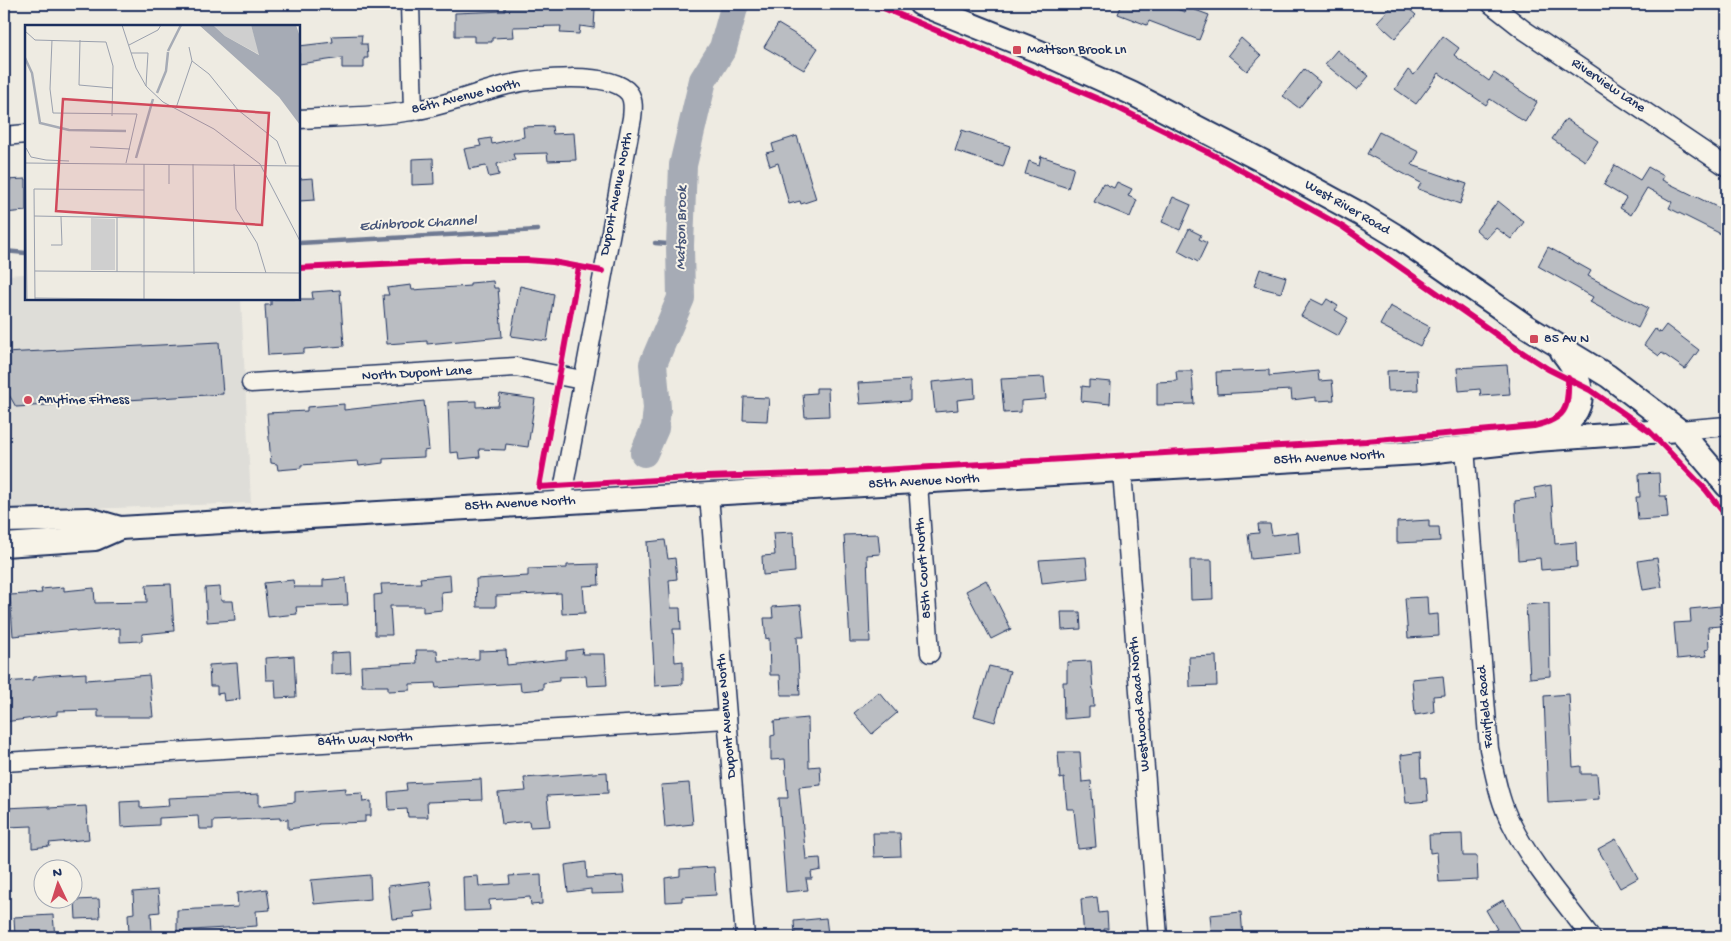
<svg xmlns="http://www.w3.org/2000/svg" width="1731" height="941" viewBox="0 0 1731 941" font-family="'Gochi Hand',sans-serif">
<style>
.built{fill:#deddd8}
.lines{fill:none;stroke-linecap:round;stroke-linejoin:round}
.stream{stroke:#6e7992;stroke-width:4.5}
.river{stroke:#a6abb5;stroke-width:28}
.building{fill:#babdc2;stroke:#1b2f5e}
.minor-casing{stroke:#1b2f5e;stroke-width:21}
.tertiary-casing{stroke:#1b2f5e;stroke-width:26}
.minor{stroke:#f7f3e8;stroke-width:18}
.tertiary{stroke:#f7f3e8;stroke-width:22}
.cycleway-casing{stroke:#f7f3e8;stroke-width:9}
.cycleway{stroke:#d6006c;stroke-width:6}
.poi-dot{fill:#d1495b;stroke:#f7f3e8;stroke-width:2}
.labels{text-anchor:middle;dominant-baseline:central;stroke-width:4;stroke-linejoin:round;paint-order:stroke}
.poi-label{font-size:14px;fill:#1b2f5e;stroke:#f7f3e8;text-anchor:start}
.street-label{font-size:14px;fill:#1b2f5e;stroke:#f7f3e8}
.water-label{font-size:15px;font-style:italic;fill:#455478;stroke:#f7f3e8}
.inset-river{fill:none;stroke:#a6abb5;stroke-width:2.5}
.inset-road{fill:none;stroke:#9aa0ad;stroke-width:1}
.view{fill:#d1495b;fill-opacity:0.15;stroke:#d1495b;stroke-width:2.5}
.inset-edge{fill:none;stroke:#1b2f5e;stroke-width:2.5}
</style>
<rect width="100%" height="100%" fill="#eeebe2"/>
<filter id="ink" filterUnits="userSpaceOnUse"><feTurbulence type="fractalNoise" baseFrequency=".02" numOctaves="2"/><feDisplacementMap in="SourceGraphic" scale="10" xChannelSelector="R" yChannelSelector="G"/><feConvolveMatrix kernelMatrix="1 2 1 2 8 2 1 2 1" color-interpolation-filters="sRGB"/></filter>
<g filter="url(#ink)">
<!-- built -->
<polygon class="built" points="26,274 26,299 241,299 251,503 4,512 4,275"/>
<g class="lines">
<!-- stream -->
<g class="stream">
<polyline points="299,243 538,230"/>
<polyline points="655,243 680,245"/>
<polyline points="4,251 26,253"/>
</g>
<!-- river -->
<polyline class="river" points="644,453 655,428 657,408 653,364 681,298 680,245 683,165 703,80 723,48 735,4"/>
</g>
<!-- building -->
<g class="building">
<polygon points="543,4 590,4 590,9 595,9 594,28 580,26 579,34 560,33 561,26 513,27 514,37 492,38 492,42 474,42 474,36 455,36 455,13 505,11 505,6"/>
<polygon points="1122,4 1163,4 1185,12 1187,7 1209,15 1199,40 1149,21 1147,25 1118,14"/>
<polygon points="1394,4 1403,4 1416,15 1395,38 1377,22"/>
<polygon points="778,24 818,48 804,70 764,47"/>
<polygon points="362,35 361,44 367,44 368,58 364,58 364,68 342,68 342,58 299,64 299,46 333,42 332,36"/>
<polygon points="1443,36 1459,48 1454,55 1489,81 1494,73 1537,102 1525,122 1490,99 1486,105 1439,73 1416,104 1395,89 1408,70 1414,75"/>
<polygon points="1241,38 1261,56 1247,71 1228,55"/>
<polygon points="1337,50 1369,76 1357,90 1325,64"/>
<polygon points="1304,69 1320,82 1299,108 1283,96"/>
<polygon points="1566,119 1598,141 1585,161 1552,139"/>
<polygon points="552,126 553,134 574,133 576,160 548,161 547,153 513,154 515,160 497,164 499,175 489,177 486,166 469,169 464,149 481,146 479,140 491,138 492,144 524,137 523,127"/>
<polygon points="962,130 1010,146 1003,167 955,151"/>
<polygon points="1379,132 1419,152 1412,165 1467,184 1460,204 1418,189 1421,183 1367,154"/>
<polygon points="797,136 816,199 801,204 800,201 789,204 778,163 770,166 766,153 774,151 772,144"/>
<polygon points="1041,156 1074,167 1068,188 1025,174 1029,161 1039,165"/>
<polygon points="433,158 434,184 412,185 412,159"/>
<polygon points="1615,165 1640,180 1648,167 1664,176 1662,180 1727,212 1727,237 1669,208 1672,202 1647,188 1631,215 1620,208 1626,198 1604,185"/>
<polygon points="313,178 315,200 299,201 299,179"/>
<polygon points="26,179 26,211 4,213 4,180"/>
<polygon points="1117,182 1132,189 1128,196 1137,200 1130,217 1094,202 1103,183 1114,188"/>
<polygon points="1173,197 1191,205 1180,230 1162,222"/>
<polygon points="1498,201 1524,222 1511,239 1496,228 1486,239 1476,230"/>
<polygon points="1189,229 1201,235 1199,239 1207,243 1198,262 1178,251"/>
<polygon points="1548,247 1591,271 1588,276 1648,308 1638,328 1590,302 1593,297 1538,266"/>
<polygon points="1260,269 1286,277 1281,293 1254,286"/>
<polygon points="493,281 494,288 498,288 502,337 427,344 427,341 387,344 383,295 389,295 387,288 411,285 412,290 470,286 470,283"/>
<polygon points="520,286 554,294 547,341 511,336"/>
<polygon points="340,290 344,346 304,349 304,353 268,355 265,305 271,305 271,299 313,299 312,292"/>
<polygon points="1311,299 1323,305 1327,299 1338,306 1335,310 1348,318 1338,336 1301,316"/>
<polygon points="1390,306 1430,327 1420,346 1380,325"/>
<polygon points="1666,325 1699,350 1685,369 1662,353 1659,356 1644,345 1655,329 1660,333"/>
<polygon points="219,342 223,394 16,407 4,386 4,353"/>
<polygon points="1507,365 1510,394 1481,396 1480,389 1459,391 1457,368"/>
<polygon points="1269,370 1269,376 1318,371 1319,381 1332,380 1334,400 1316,401 1316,397 1292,400 1291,390 1217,394 1216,372"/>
<polygon points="1417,370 1418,390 1388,391 1387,371"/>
<polygon points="1176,371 1192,371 1194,404 1157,405 1157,382 1177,381"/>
<polygon points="1044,377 1046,399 1021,401 1021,412 1004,413 1001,379"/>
<polygon points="974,378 975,398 957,400 958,410 935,412 932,382"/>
<polygon points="910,380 910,401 860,404 858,383"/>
<polygon points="1089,380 1111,382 1110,404 1081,401 1082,386 1089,387"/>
<polygon points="816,388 828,388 829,416 805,417 803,394 816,393"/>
<polygon points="500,394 535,399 528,447 506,444 505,450 479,449 480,457 459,459 458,452 450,453 448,402 476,401 476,407 498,406"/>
<polygon points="744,397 769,398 767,421 743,420"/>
<polygon points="424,401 429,450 424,451 424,457 383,459 383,463 359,466 358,461 301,465 301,468 278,470 277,464 271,463 267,413 307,411 307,407 344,404 344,410"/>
<polygon points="1659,473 1660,496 1666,496 1668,518 1638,520 1636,497 1640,497 1639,474"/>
<polygon points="1551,485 1555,544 1576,542 1577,567 1541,570 1540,558 1518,560 1515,501 1536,498 1534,488"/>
<polygon points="1429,520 1429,527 1439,527 1440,541 1397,543 1397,522"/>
<polygon points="1258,524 1270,524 1272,535 1298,532 1300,554 1251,559 1248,534 1259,533"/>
<polygon points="793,532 795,572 763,575 762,556 775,555 773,533"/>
<polygon points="878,534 880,554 867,555 870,642 850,642 844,535"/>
<polygon points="665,540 668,559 675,558 677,579 669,580 671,608 680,608 681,629 673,629 675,662 683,661 683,684 655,686 647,542"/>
<polygon points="1086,557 1088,578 1042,583 1039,560"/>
<polygon points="1657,558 1662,587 1643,590 1638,561"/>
<polygon points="1190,560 1212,560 1213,599 1191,600"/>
<polygon points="598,564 599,585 583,586 585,613 562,614 561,593 496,596 496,607 477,607 476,579 528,576 528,569 567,568 567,565"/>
<polygon points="450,575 451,591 441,592 442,610 423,612 423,606 390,606 392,635 375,635 374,595 382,594 381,584 421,583 420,578"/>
<polygon points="346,578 348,605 296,607 297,614 268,617 264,583 293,580 294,587 323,587 323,580"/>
<polygon points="986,580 1011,629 991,639 966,591"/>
<polygon points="171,584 174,631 142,634 142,641 120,642 120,628 76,632 75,630 13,636 10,595 42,593 41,589 64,587 64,591 94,588 95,603 147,602 146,585"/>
<polygon points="220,587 221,601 233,601 235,620 207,622 205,588"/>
<polygon points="1427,597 1428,615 1438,614 1439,636 1408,638 1405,598"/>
<polygon points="1549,603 1550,676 1530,678 1526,605"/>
<polygon points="801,605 804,637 797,637 800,695 781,695 780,675 770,675 769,638 766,639 764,618 773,618 772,607"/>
<polygon points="1720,606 1721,626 1708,627 1709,649 1705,650 1707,656 1677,659 1674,623 1691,622 1690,609"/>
<polygon points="1061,612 1080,612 1081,629 1062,630"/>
<polygon points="583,649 582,654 605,654 607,685 587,686 586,676 559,677 559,681 543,683 543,689 521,691 520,683 436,688 435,683 410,684 410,690 388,691 388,686 362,686 361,666 417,663 416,650 437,650 438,661 479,659 479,651 506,650 507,665 566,659 566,651"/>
<polygon points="350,652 351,673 331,674 331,653"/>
<polygon points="294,656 296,697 276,698 275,680 266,680 265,658"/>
<polygon points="1216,656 1217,686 1190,687 1189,657"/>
<polygon points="1091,661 1094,707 1089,707 1089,717 1064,719 1063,682 1067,682 1067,662"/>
<polygon points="237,663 240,699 224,701 223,693 217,694 217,686 210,686 209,665"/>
<polygon points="989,666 1010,671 995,722 974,716"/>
<polygon points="86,673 86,680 149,675 153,717 98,717 98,710 57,711 57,715 4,722 4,682 33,680 33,677 53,675"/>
<polygon points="1443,676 1445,695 1433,696 1434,712 1415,715 1412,679"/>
<polygon points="879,692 897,713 872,734 854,713"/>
<polygon points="1569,694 1573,767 1581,766 1581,774 1597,774 1599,799 1548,802 1544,696"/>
<polygon points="808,718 809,767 820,766 821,785 799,787 806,859 820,858 821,870 811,872 812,879 806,879 808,890 786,892 779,798 788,798 785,759 771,760 771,736 775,735 774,721"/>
<polygon points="1058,752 1080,752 1082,782 1091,781 1096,847 1078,849 1074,809 1067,809 1064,778 1060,779"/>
<polygon points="1420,752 1421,778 1426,777 1428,801 1406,803 1401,755"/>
<polygon points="607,772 608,793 547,796 550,826 530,827 529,821 502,824 498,793 526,791 524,778"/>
<polygon points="481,779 482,800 427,802 428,817 408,817 407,809 389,810 388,792 407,790 406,783"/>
<polygon points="689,783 693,824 665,827 661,785"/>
<polygon points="346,788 345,794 362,793 363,802 371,801 371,816 365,816 365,822 318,824 318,825 288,829 288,819 280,820 280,818 213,821 213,829 199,829 198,816 159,818 159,825 121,827 120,802 140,801 140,808 169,806 168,798 259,794 259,806 295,802 295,792"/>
<polygon points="49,806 49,808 86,806 89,839 49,843 50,846 32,848 32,826 6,827 5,808"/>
<polygon points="873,833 900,833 901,856 874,857"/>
<polygon points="1462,834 1463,856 1477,856 1478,880 1439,882 1437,852 1430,853 1429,835"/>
<polygon points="1616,839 1638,878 1620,888 1598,849"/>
<polygon points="586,862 587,878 623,876 625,893 591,894 591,889 568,892 565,865"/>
<polygon points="714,867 716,895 682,897 682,901 666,902 665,878 680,876 680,869"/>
<polygon points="541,874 542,904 531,905 530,897 489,900 490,910 464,911 463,877 478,876 479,886 510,884 509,876"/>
<polygon points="370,875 371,899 314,904 311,880"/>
<polygon points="430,881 434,910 413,912 415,917 392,919 388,886"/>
<polygon points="267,889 270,910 256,911 257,926 177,931 177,910 238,907 237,893"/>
<polygon points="158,890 160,912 151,913 152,932 129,934 128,914 134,913 133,892"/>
<polygon points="1097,897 1099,913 1107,912 1108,929 1104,929 1105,937 1084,937 1081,899"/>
<polygon points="99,899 100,918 76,919 75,900"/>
<polygon points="1503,900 1525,937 1483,937 1497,929 1486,910"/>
<polygon points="1241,912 1243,937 1218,937 1218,934 1212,935 1210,915"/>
<polygon points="53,915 55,937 15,937 14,917"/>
<polygon points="826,918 828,934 819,935 819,937 795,937 794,921"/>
</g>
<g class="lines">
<!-- minor casing -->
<g class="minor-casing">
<g id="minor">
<polyline points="410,4 413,111"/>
<polyline points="1491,4 1524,30 1727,167"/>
<path d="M 299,119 C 336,117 375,117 412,111 C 445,106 475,93 507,85 C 533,79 610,70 629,93 C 634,100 633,110 632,118 L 564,485 L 565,502"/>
<polyline points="4,136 26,134"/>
<polyline points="251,383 516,367 582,380"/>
<polyline points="1679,430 1727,426"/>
<path d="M 1465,448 L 1489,749 C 1495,774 1499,801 1511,823 C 1531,864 1563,900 1591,937"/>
<polyline points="1122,471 1158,937"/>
<polyline points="918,483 930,653"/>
<polyline points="709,495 745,937"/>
<polyline points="4,762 727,719"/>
</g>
</g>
<!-- tertiary casing -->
<g class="tertiary-casing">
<g id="tertiary">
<polyline points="920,4 1040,52 1131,93 1274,167 1360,214 1401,239 1526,326 1608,376 1679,430 1727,486"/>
<path d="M 1544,437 C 1588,417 1591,388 1562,352"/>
<polyline points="4,521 89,519 120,528 1418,453 1536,440 1679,430"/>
<polyline points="4,545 95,539 120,528"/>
</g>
</g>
<!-- minor -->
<use href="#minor" class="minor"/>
<!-- tertiary -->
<use href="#tertiary" class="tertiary"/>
<!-- cycleway casing -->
<g class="cycleway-casing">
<g id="cycleway">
<polyline points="874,4 1110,104 1208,152 1343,227 1517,349 1548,369 1590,390 1649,431 1706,490 1727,517"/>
<path d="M 579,267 L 539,487 L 706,477 L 830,473 L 1366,441 L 1534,426 C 1565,419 1569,410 1568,378"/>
<polyline points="299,268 462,260 526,260 553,262 602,271"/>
</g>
</g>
<!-- cycleway -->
<use href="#cycleway" class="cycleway"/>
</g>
</g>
<!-- markers -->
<g class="poi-dot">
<rect x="1012" y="45" width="10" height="10" rx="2.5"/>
<rect x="1529" y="334" width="10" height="10" rx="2.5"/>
<circle cx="28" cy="400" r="5"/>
</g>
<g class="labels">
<!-- poi labels -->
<g class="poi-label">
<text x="1027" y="50">Mattson Brook Ln</text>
<text x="1544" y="339">85 Av N</text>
<text x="38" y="400">Anytime Fitness</text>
</g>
<!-- street labels -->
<g class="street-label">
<text transform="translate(1608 86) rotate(34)">Riverview Lane</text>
<text transform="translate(466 97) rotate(-14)">86th Avenue North</text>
<text transform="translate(617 194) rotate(-79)">Dupont Avenue North</text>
<text transform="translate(1347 208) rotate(30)">West River Road</text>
<text transform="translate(417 374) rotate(-3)">North Dupont Lane</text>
<text transform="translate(1329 458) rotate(-3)">85th Avenue North</text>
<text transform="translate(924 482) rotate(-3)">85th Avenue North</text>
<text transform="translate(520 504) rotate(-3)">85th Avenue North</text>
<text transform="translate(924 568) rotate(-94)">85th Court North</text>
<text transform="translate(1140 704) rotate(-95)">Westwood Road North</text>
<text transform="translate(1486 707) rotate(-95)">Fairfield Road</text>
<text transform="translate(727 716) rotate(-95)">Dupont Avenue North</text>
<text transform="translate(365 740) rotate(-3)">84th Way North</text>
</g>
<!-- water labels -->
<g class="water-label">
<text transform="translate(418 224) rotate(-3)">Edinbrook Channel</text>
<text transform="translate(682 228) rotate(-89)">Matson Brook</text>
</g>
</g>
<!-- overview -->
<g transform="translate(25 25)">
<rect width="275" height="275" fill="#eeebe2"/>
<path d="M 188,0 L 226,0 L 235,30 L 200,11 ZM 66,193 L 90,194 L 90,245 L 66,245 Z" fill="#cfcfcf"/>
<path d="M 174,0 L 188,0 L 200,11 L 234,30 L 226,0 L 271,0 L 275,12 L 275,100 L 254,72 Z" fill="#a6abb5"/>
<path class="inset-river" d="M 143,26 L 156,0M 0,33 L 7,48 L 15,98 L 44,105 L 101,106M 132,68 L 141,46 L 143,27M 111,133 L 128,74"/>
<path class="inset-road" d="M 97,0 L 111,43 L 121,61 L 138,77 L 189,104 L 235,139 L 275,216M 0,6 L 10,15 L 81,17 L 88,41 L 87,91M 27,15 L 25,64 L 28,88 L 112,89 L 101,138M 55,15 L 54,60 L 88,63M 104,20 L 133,5 L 136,0M 106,28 L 123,28 L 121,61M 167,36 L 184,49 L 213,85 L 252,116 L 261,139M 151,83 L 167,36 L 164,22M 0,109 L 2,275M 65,122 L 105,124M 1,123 L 6,132 L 21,135M 21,135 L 44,136M 0,138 L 275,141M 119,139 L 119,275M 144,139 L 144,159M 168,139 L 169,249M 209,139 L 211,184 L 232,218 L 241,248M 9,191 L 119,193M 92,192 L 92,247M 26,220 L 37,220 L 36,192M 10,246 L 275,248M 10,273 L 200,275M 10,275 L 9,164 L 119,165"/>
<path class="view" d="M 38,74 L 244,88 L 237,200 L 31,186 Z"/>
<rect width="275" height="275" class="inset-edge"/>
</g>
<!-- margin -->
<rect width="1731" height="941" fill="none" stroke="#f7f3e8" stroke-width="20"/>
<rect x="10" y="10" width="1711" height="921" fill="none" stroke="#1b2f5e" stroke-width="2" filter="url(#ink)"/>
<!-- north arrow -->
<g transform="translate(58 884) rotate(356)"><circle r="24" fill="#f7f3e8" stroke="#9fa5b1"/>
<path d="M0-4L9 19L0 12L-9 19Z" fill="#d1495b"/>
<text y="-8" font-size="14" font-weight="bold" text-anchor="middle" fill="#1b2f5e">N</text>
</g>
</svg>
